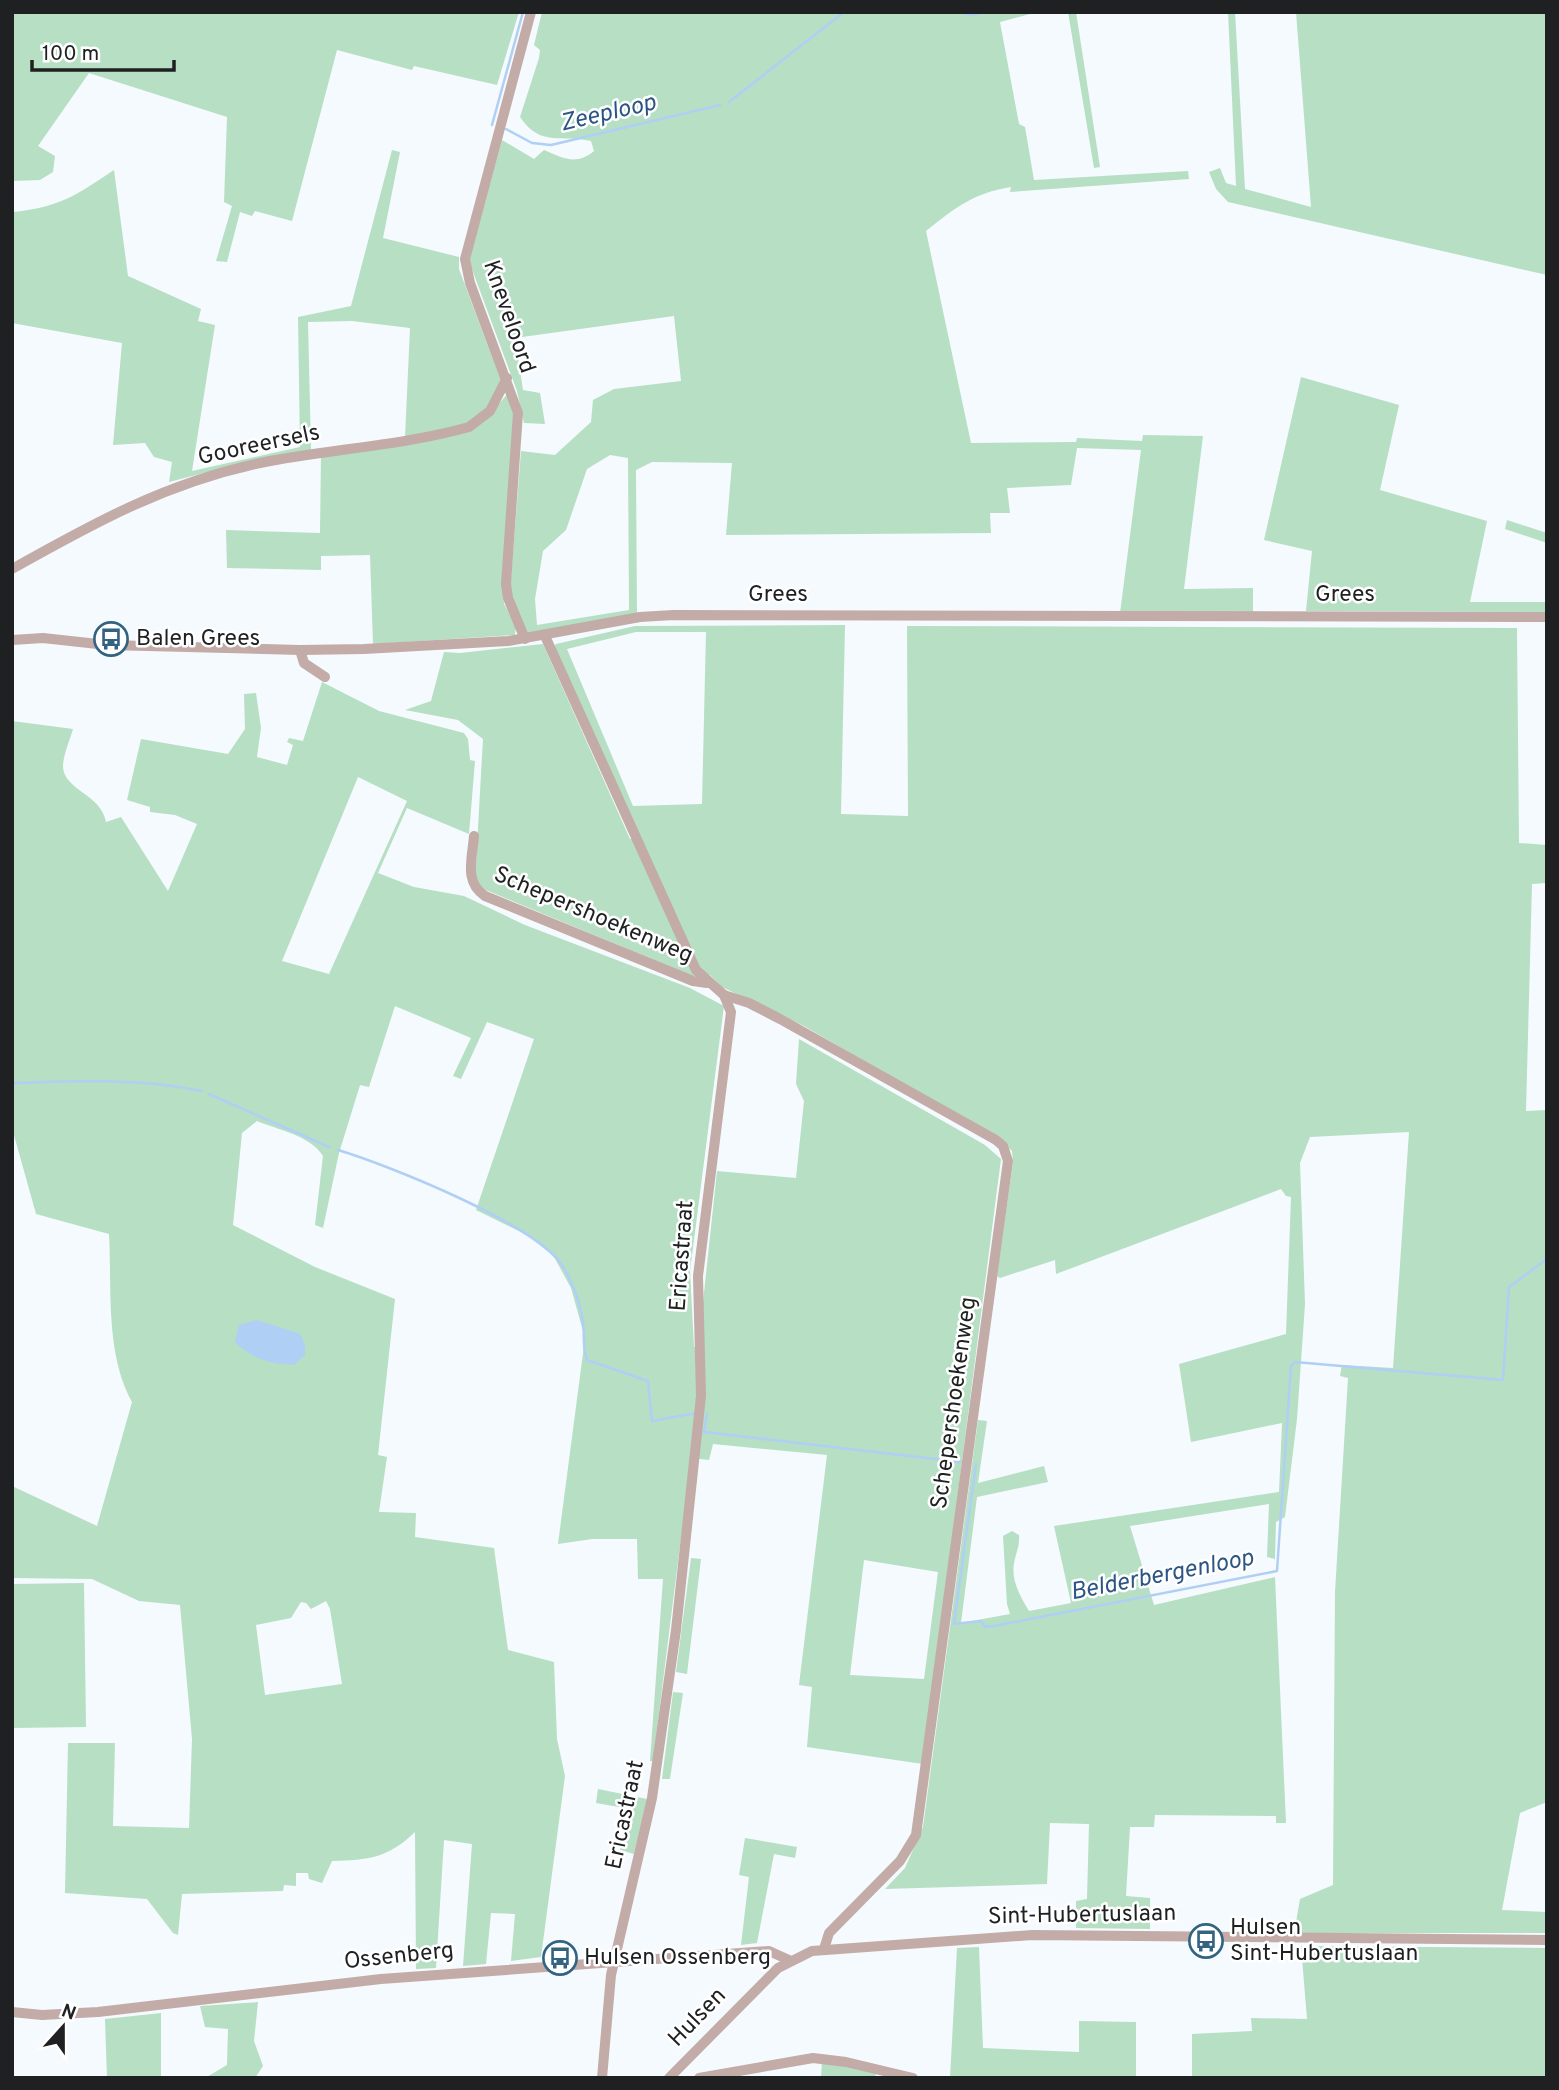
<svg xmlns="http://www.w3.org/2000/svg" width="1559" height="2090" viewBox="0 0 1559 2090" font-family="Overpass,sans-serif">
<style>
.green{fill:#b6dfc4;fill-rule:evenodd}
.water{fill:#b0cff5}
.lines{fill:none;stroke-linecap:round;stroke-linejoin:round}
.stream{stroke:#b0cff5;stroke-width:2.5}
.minor{stroke:#c3aba7;stroke-width:10}
.labels{text-anchor:middle;dominant-baseline:central;stroke-width:5;stroke-linejoin:round;paint-order:stroke}
.street-label{font-size:23px;fill:#1e2021;stroke:#fff}
.poi-label{font-size:23px;fill:#1e2021;stroke:#fff;text-anchor:start}
.water-label{font-size:24px;font-style:italic;fill:#2c5585;stroke:#fff}
</style>
<rect width="100%" height="100%" fill="#f5fafe"/>
<!-- green -->
<g class="green">
<polygon points="12,12 519,12 497,85 414,66 412,70 337,50 292,221 255,211 252,216 240,212 227,262 216,261 232,206 224,202 227,117 89,73 38,146 55,156 53,172 40,180 12,181"/>
<path d="M 542,12 L 1038,12 L 1000,22 L 1019,124 L 1025,127 L 1034,180 L 1188,171 L 1189,179 L 1010,192 L 1011,187 C 973,193 955,208 926,231 L 971,443 L 1076,442 L 1077,438 L 1142,441 L 1143,435 L 1203,436 L 1184,589 L 1253,588 L 1253,612 L 1120,613 L 1141,450 L 1077,448 L 1071,485 L 1007,488 L 1010,513 L 990,513 L 991,533 L 726,535 L 732,463 L 652,462 L 636,470 L 637,614 L 528,634 L 510,592 L 521,451 L 555,455 L 591,422 L 593,400 L 614,389 L 681,381 L 674,316 L 515,338 L 523,390 L 540,393 L 545,424 L 524,423 L 517,391 L 469,261 L 502,140 L 534,159 L 544,150 C 563,158 576,166 594,151 L 591,141 C 562,134 541,148 520,117 L 539,58 L 540,50 L 534,45 ZM 610,455 L 628,458 L 629,610 L 537,625 L 535,599 L 543,551 L 566,530 L 587,469 Z"/>
<polygon points="1068,12 1076,12 1100,167 1094,168"/>
<polygon points="1228,12 1235,12 1245,189 1311,207 1296,12 1547,12 1547,275 1228,202 1216,189 1209,172 1220,168 1226,183 1236,186"/>
<path d="M 392,150 L 400,152 L 383,238 L 459,257 L 459,269 L 501,381 L 489,409 L 468,424 L 405,437 L 410,328 L 352,321 L 308,322 L 311,450 L 254,460 L 169,482 L 172,462 L 154,457 L 145,443 L 113,445 L 122,343 L 12,323 L 12,212 C 58,208 77,195 114,170 L 128,276 L 201,309 L 198,321 L 215,325 L 192,471 L 300,447 L 298,317 L 351,306 Z"/>
<polygon points="1301,377 1399,405 1380,490 1487,521 1470,602 1547,602 1547,612 1306,611 1312,551 1264,540"/>
<path d="M 509,392 L 515,416 L 502,582 L 504,604 L 516,626 L 515,635 L 373,644 L 370,555 L 321,556 L 321,570 L 227,568 L 226,530 L 320,533 L 321,456 L 464,433 C 486,423 494,409 509,392 Z"/>
<polygon points="1507,520 1547,533 1547,543 1505,529"/>
<path d="M 845,625 L 841,814 L 908,816 L 907,626 L 1517,628 L 1519,843 L 1547,845 L 1547,883 L 1532,884 L 1526,1111 L 1547,1110 L 1547,1802 L 1520,1813 L 1502,1910 L 1547,1912 L 1547,1933 L 1294,1933 L 1300,1899 L 1333,1885 L 1335,1592 L 1348,1378 L 1340,1376 L 1342,1365 L 1393,1368 L 1409,1132 L 1310,1137 L 1300,1163 L 1305,1304 L 1297,1419 L 1285,1517 L 1276,1522 L 1275,1559 L 1267,1557 L 1269,1504 L 1130,1526 L 1154,1605 L 1275,1577 L 1286,1823 L 1276,1823 L 1276,1816 L 1155,1815 L 1154,1827 L 1130,1827 L 1126,1896 L 1150,1898 L 1150,1929 L 1076,1928 L 1076,1901 L 1087,1899 L 1089,1824 L 1050,1823 L 1047,1884 L 885,1889 L 905,1868 L 923,1827 L 978,1420 L 987,1421 L 978,1483 L 1044,1466 L 1048,1482 L 977,1497 L 961,1623 L 1010,1614 L 1007,1604 L 1003,1536 L 1012,1531 L 1019,1535 C 1020,1546 1016,1552 1014,1563 C 1011,1581 1020,1596 1029,1611 L 1071,1603 L 1054,1526 L 1279,1492 L 1282,1423 L 1191,1442 L 1179,1364 L 1286,1334 L 1291,1197 L 1286,1196 L 1281,1189 L 1056,1274 L 1055,1260 L 1000,1278 L 997,1276 L 1013,1162 L 1012,1151 L 1002,1141 L 804,1026 L 722,987 L 710,975 L 693,976 L 481,888 L 475,881 L 483,739 L 458,720 L 405,710 L 431,701 L 444,652 L 460,653 L 543,644 L 630,839 L 639,838 L 554,647 L 556,644 L 635,626 ZM 636,632 L 706,632 L 702,804 L 633,806 L 567,649 Z"/>
<path d="M 322,682 L 379,711 L 464,733 L 468,739 L 470,760 L 475,761 L 469,834 L 407,808 L 378,873 L 414,887 L 464,896 L 525,925 L 690,988 L 724,1006 L 690,1271 L 694,1347 L 704,1348 L 703,1302 L 717,1171 L 796,1178 L 804,1101 L 796,1084 L 799,1039 L 985,1145 L 1001,1159 L 923,1764 L 807,1747 L 812,1687 L 799,1685 L 827,1455 L 713,1444 L 709,1460 L 691,1458 L 653,1761 L 650,1761 L 663,1579 L 638,1579 L 637,1539 L 592,1539 L 558,1544 L 585,1338 L 571,1288 L 553,1255 L 529,1236 L 476,1210 L 534,1039 L 487,1022 L 461,1079 L 453,1076 L 471,1038 L 395,1006 L 369,1087 L 360,1085 L 339,1153 L 323,1228 L 315,1225 L 323,1156 C 310,1135 278,1130 257,1121 L 242,1133 L 233,1225 L 315,1267 L 395,1299 L 378,1455 L 387,1457 L 379,1512 L 416,1513 L 415,1537 L 494,1548 L 508,1650 L 554,1662 L 557,1739 L 565,1776 L 541,1957 L 511,1961 L 515,1914 L 491,1913 L 486,1964 L 463,1966 L 472,1844 L 444,1840 L 436,1968 L 416,1969 L 415,1832 C 388,1858 369,1860 332,1861 L 322,1883 L 309,1879 L 308,1873 L 296,1873 L 296,1886 L 284,1885 L 283,1891 L 182,1894 L 178,1935 L 173,1933 L 147,1899 L 65,1893 L 68,1743 L 115,1743 L 113,1826 L 189,1828 L 192,1739 L 180,1605 L 139,1601 L 92,1579 L 12,1578 L 12,1486 L 97,1526 L 132,1402 C 105,1353 112,1289 109,1234 L 36,1214 L 12,1128 L 12,721 L 73,729 C 70,740 63,755 63,767 C 64,790 101,794 106,822 L 121,817 L 168,891 L 197,824 L 175,815 L 150,812 L 150,807 L 127,800 L 141,739 L 228,754 L 245,729 L 244,694 L 256,693 L 261,728 L 257,757 L 287,765 L 293,745 L 287,742 L 289,738 L 303,741 ZM 358,777 L 407,801 L 329,974 L 282,961 ZM 864,1560 L 938,1572 L 924,1679 L 850,1675 ZM 326,1601 L 330,1609 L 342,1684 L 265,1695 L 256,1625 L 291,1618 L 301,1602 L 306,1603 L 311,1609 Z"/>
<polygon points="691,1558 701,1559 687,1674 676,1672"/>
<polygon points="84,1583 86,1727 12,1728 12,1584"/>
<polygon points="673,1692 683,1693 670,1779 662,1779"/>
<polygon points="598,1789 647,1799 634,1854 620,1850 630,1809 596,1803"/>
<polygon points="745,1838 797,1847 795,1858 774,1854 757,1943 741,1945 749,1877 739,1875"/>
<polygon points="1301,1946 1547,1948 1547,2078 1192,2078 1192,2034 1252,2031 1251,2018 1307,2019"/>
<polygon points="979,1947 983,2048 1079,2052 1079,2021 1136,2022 1136,2078 950,2078 957,1948"/>
<polygon points="258,2002 254,2041 263,2066 255,2078 205,2078 227,2065 228,2029 205,2027 200,2006"/>
<polygon points="161,2013 161,2078 107,2078 105,2019"/>
<polygon points="822,2061 876,2073 875,2078 821,2078"/>
</g>
<!-- water -->
<path class="water" d="M 257,1320 L 300,1334 L 305,1345 L 305,1355 L 294,1365 C 270,1364 252,1359 235,1342 L 239,1325 Z"/>
<g class="lines">
<!-- stream -->
<g class="stream">
<polyline points="962,12 970,15 985,12"/>
<polyline points="729,102 844,12"/>
<polyline points="492,125 523,12"/>
<polyline points="506,129 532,143 551,145 720,105"/>
<path d="M 12,1083 C 76,1081 139,1078 202,1091"/>
<polyline points="209,1094 329,1147"/>
<path d="M 338,1150 C 388,1165 539,1225 564,1268 C 573,1285 581,1304 583,1323 C 585,1335 582,1349 587,1360 L 648,1381 L 652,1421 L 696,1413"/>
<polyline points="707,1414 704,1432 960,1462"/>
<polyline points="976,1464 954,1624 981,1621 985,1627 994,1626 1277,1571 1291,1366 1295,1362 1503,1380 1509,1287 1547,1259"/>
</g>
<!-- minor -->
<g class="minor">
<path d="M 12,569 C 94,523 166,483 260,463 C 329,449 401,446 469,427 L 490,411 L 507,378"/>
<polyline points="545,636 696,970 724,995 731,1012 698,1276 701,1396 676,1630 652,1798 611,1975 602,2078"/>
<polyline points="525,639 508,598 506,584 518,413 470,283 465,259 531,12"/>
<polyline points="12,640 43,638 107,645 300,650 364,649 508,641 640,617 673,615 1547,617"/>
<polyline points="300,650 304,663 325,677"/>
<path d="M 474,836 C 472,860 464,882 485,896 L 693,981 L 707,983"/>
<polyline points="724,995 749,1003 780,1019 996,1140 1003,1146 1008,1161 916,1835 900,1861 829,1933 824,1949"/>
<polyline points="12,2012 42,2015 98,2012 381,1979 769,1951 789,1960"/>
<polyline points="669,2078 778,1968 812,1951 1032,1935 1547,1940"/>
<polyline points="699,2078 813,2058 846,2062 913,2078"/>
</g>
</g>
<!-- icons -->
<defs>
<g id="bus-ring" transform="scale(1.75)"><circle r="9.5" fill="#fff" stroke="#326381" stroke-width="1.5"/><path d="M-5-6H5V4H4V6H2V4H-2V6H-4V4H-5ZM-3.5-4V0h7V-4ZM-3.5 1.2v1.5H-2V1.2ZM2 1.2v1.5H3.5V1.2Z" fill="#326381"/></g>
</defs>
<g fill-rule="evenodd">
<use href="#bus-ring" x="111" y="639"/>
<use href="#bus-ring" x="1206" y="1941"/>
<use href="#bus-ring" x="560" y="1958"/>
</g>
<g class="labels">
<!-- street labels -->
<g class="street-label">
<text transform="translate(508 317) rotate(71)">Kneveloord</text>
<text transform="translate(259 446) rotate(-12)">Gooreersels</text>
<text x="778" y="595">Grees</text>
<text x="1345" y="595">Grees</text>
<text transform="translate(593 916) rotate(23)">Schepershoekenweg</text>
<text transform="translate(683 1256) rotate(-86)">Ericastraat</text>
<text transform="translate(955 1403) rotate(-82)">Schepershoekenweg</text>
<text transform="translate(626 1815) rotate(-78)">Ericastraat</text>
<text transform="translate(1082 1916) rotate(-1)">Sint-Hubertuslaan</text>
<text transform="translate(399 1957) rotate(-6)">Ossenberg</text>
<text transform="translate(698 2018) rotate(-46)">Hulsen</text>
</g>
<!-- poi labels -->
<g class="poi-label">
<text x="136" y="639">Balen Grees</text>
<text x="1230" y="1928">Hulsen<tspan x="1230" dy="26">Sint-Hubertuslaan</tspan></text>
<text x="584" y="1958">Hulsen Ossenberg</text>
</g>
<!-- water labels -->
<g class="water-label">
<text transform="translate(608 114) rotate(-13)">Zeeploop</text>
<text transform="translate(1162 1576) rotate(-11)">Belderbergenloop</text>
</g>
</g>
<!-- border -->
<rect width="1559" height="2090" fill="none" stroke="#1e2021" stroke-width="28"/>
<!-- north arrow -->
<g transform="translate(63 2027) rotate(21)" stroke="#ffffff" stroke-width="5" paint-order="stroke">
<path d="M0-5L12 26L0 18L-12 26Z" fill="#1e2021"/>
<text y="-10" font-size="19" font-weight="bold" text-anchor="middle" fill="#1e2021">N</text>
</g>
<!-- scale -->
<path d="M32 60v10h142v-10" fill="none" stroke="#1e2021" stroke-width="3.5"/>
<text x="42" y="60" font-size="21" fill="#1e2021" stroke="#ffffff" stroke-width="5" paint-order="stroke">100 m</text>
</svg>
